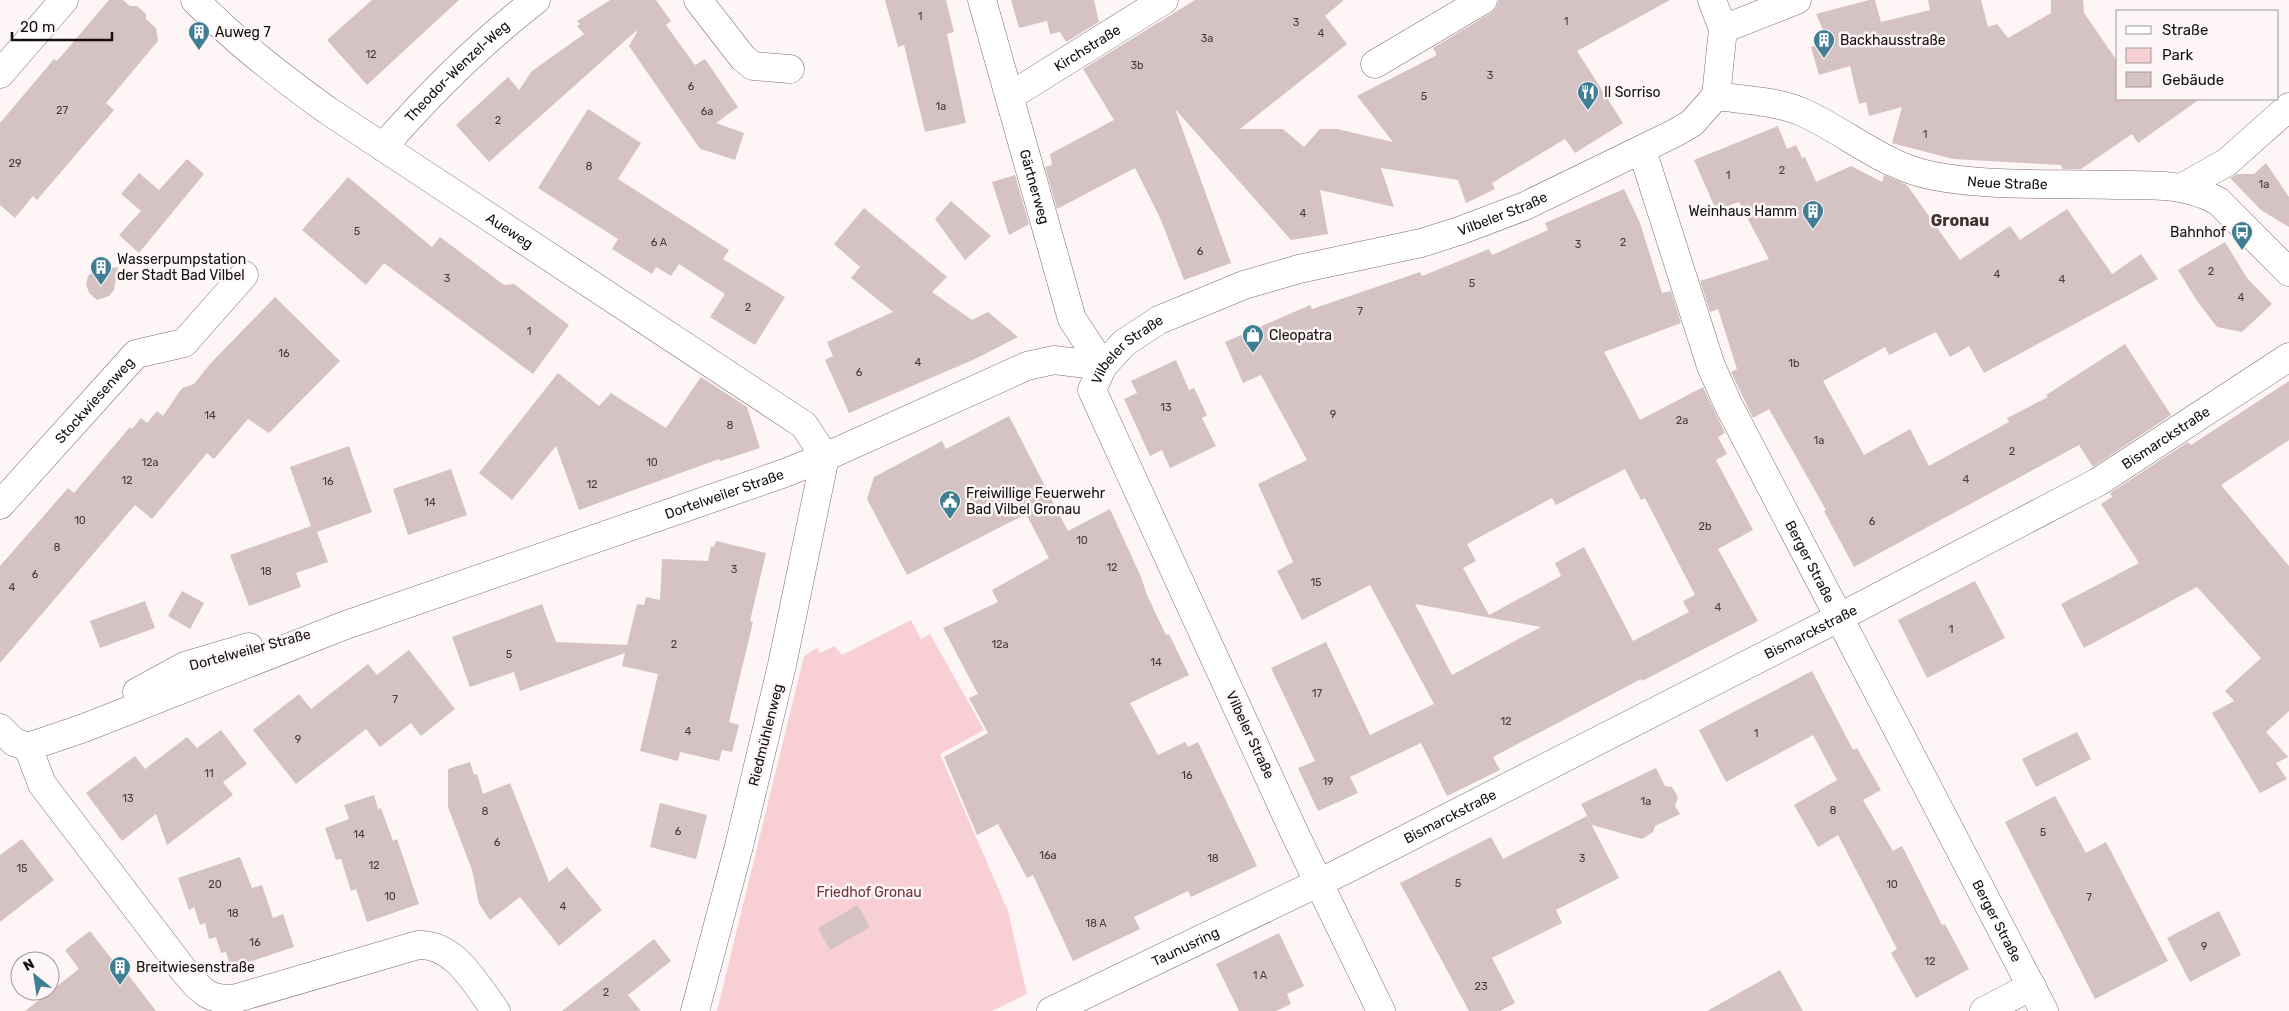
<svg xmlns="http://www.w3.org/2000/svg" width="2289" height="1011" viewBox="0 0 2289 1011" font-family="Rubik,sans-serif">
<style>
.green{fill:#f8d0d4}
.building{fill:#d5c2c3;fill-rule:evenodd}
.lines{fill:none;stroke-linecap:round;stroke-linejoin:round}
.minor-casing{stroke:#7e6d6f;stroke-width:29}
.minor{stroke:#fff;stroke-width:28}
.labels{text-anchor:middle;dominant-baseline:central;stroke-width:5;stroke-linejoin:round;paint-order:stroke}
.number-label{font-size:11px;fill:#453c3c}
.poi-label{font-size:14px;fill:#150f0f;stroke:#fdf5f6;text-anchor:start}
.street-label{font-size:14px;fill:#150f0f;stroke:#fdf5f6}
.park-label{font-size:14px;fill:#75323e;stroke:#fdf5f6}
.quarter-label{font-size:16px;font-weight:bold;fill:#413234;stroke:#fdf5f6}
</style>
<rect width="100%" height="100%" fill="#fdf5f6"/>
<!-- green -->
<polygon class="green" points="911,620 921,639 930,634 984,730 940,754 1008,911 1027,994 992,1011 717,1011 804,656 817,648 820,653 834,646 842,655"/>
<!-- building -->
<g class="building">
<polygon points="109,0 123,0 130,6 137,6 146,14 146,19 156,28 158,41 106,103 114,110 37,200 33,196 15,218 0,205 0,123 54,59 57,61"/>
<polygon points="372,0 459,0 367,85 327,40"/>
<polygon points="610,0 656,0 671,21 666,25 695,65 705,59 738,107 716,123 744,133 735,160 701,149 698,146 629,46 637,32 636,31 489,162 456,125 508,77 519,90 532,71 584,34 577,26 580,24 577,21"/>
<polygon points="885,0 946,0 954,32 947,34 966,123 925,132 904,45 898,47"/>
<polygon points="1011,0 1094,0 1099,22 1066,42 1060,32 1050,34 1047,21 1019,28"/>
<polygon points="1195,0 1344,0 1325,16 1347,44 1240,129 1283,129 1304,147 1320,129 1337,129 1393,142 1357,96 1437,55 1433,48 1491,13 1496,8 1499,0 1670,0 1577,51 1623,123 1575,153 1565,139 1492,183 1495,189 1466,203 1458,180 1381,168 1394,207 1320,190 1328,234 1291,240 1175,109 1231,263 1184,280 1161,220 1135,168 1057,209 1045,167 1052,165 1050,154 1114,120 1083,69"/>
<polygon points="1869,0 1875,0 1881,22 1930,10 1928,0 1981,0 1988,27 1997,24 2008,38 2051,13 2051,0 2083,0 2084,13 2118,62 2118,99 2200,99 2138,143 2132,134 2081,169 2063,169 2061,165 1953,159 1892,143 1902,107 1869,116 1866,102 1859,104 1850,66 1819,75 1811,47 1828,41 1816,14"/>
<polygon points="588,109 641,143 618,179 729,250 723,259 785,297 755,345 710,317 725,294 679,264 671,276 656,267 652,274 612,249 618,239 538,188"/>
<polygon points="1778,126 1787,149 1796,145 1802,158 1805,157 1816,182 1851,166 1882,182 1884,175 1907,185 1960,260 2010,226 2020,240 2067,209 2112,274 2141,254 2158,279 1984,373 1969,346 1950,357 1936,332 1889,355 1885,347 1823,381 1864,455 1910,429 1929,466 2009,422 2007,418 2048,397 2046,395 2125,344 2171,415 2093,467 2079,445 1854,567 1824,511 1826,510 1769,409 1753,418 1731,372 1737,369 1718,309 1710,312 1700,281 1769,259 1739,202 1716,210 1694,160"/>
<polygon points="187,159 204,174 139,253 119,235 141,211 121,194 139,173 159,190"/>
<polygon points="2266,163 2289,197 2289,227 2261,210 2230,178 2237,174 2254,174"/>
<polygon points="1015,175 1029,224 1009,235 992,182"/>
<polygon points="348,177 432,247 440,237 504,285 514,284 569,325 533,374 384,263 366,285 302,230"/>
<path d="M 1624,189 L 1640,223 L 1662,293 L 1671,291 L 1681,323 L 1604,352 L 1640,420 L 1703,387 L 1725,433 L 1718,437 L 1727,454 L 1716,460 L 1753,530 L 1718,549 L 1758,621 L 1642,681 L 1641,679 L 1493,757 L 1500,770 L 1447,796 L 1421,743 L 1350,777 L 1358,793 L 1318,811 L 1298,768 L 1315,761 L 1271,668 L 1326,642 L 1370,735 L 1434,704 L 1370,585 L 1302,620 L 1277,571 L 1293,562 L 1258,484 L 1307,460 L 1261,375 L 1243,383 L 1225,342 L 1310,305 L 1312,309 L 1420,272 L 1422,276 L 1489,249 L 1492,255 L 1548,230 L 1545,223 ZM 1625,469 L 1641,500 L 1645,498 L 1695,595 L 1683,601 L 1689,612 L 1633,641 L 1584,547 L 1555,563 L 1561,576 L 1489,615 L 1463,568 L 1476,561 L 1467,544 L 1552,498 L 1556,505 ZM 1415,604 L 1491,618 L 1541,627 L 1452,675 Z"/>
<polygon points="951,201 991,236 965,260 935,219"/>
<polygon points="864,208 947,277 932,292 972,320 988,312 1018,337 975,359 849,413 825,360 833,356 827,342 893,312 851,278 860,267 834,244"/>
<polygon points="2225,242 2247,278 2272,304 2242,332 2217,327 2197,301 2178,270"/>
<polygon points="118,267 114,290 109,296 97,300 89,293 86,284 88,276 94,271"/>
<polygon points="275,297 340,361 269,433 248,419 214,459 207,453 152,519 135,505 0,663 0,566 68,488 74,493 130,427 132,429 141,418 147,423 157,411 163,416 182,388 194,384 210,364"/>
<polygon points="1176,360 1189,390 1194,388 1207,415 1202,418 1216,446 1170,468 1162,450 1150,456 1124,399 1137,393 1131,381"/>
<polygon points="558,373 599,406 611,393 666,428 701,377 747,407 760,448 720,461 719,459 579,510 556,446 512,500 479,473"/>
<polygon points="2289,381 2289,440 2221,485 2289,566 2289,711 2266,732 2288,757 2276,763 2287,779 2260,793 2212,713 2234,701 2225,691 2261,658 2197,587 2084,648 2061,604 2139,563 2101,504 2112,497 2110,493 2188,442 2191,445"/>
<polygon points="1009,416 1068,531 1110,509 1141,577 1147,595 1166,635 1169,634 1189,675 1130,703 1158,755 1185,742 1188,747 1198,742 1257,866 1191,897 1188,891 1134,917 1140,929 1073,961 1033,875 1027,878 998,824 977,835 944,757 988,733 969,698 978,694 943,628 998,602 992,590 1049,558 1026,514 907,575 867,499 874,477 942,441 946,449"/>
<polygon points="349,446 372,512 317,532 328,562 296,573 301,587 249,606 230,555 311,526 290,467"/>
<polygon points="451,469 467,515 408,535 393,489"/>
<polygon points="716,541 766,553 750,621 753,622 729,722 739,725 732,752 722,750 719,761 680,752 678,761 640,751 658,674 622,666 625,653 520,691 514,672 470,687 452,637 542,604 556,642 627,645 637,604 644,605 646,597 660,600 662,559 708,561 711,546 714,547"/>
<polygon points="1975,581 2005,638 1927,678 1898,620"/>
<polygon points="182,591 204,603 190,629 168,616"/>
<polygon points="145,601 155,628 100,648 90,621"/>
<polygon points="409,650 455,709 421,736 411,723 380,747 366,729 296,784 253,730 299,694 311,709 368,664 377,675"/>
<polygon points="1812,671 1853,750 1857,748 1881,790 1863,800 1893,851 1902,846 1942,925 1945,924 1969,969 1916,998 1891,953 1897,949 1838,835 1818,847 1794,805 1837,780 1813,735 1726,782 1699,730"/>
<polygon points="221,730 247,764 223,782 233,795 167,845 156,814 122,841 86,793 135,756 145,769 187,737 197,748"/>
<polygon points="2077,732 2091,759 2036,787 2022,759"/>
<polygon points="470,762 474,775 477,774 483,794 510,783 549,882 567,867 602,910 559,946 520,897 490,920 479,904 472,870 448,807 448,769"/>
<polygon points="1656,768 1665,786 1672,787 1678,797 1675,806 1680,814 1655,826 1653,832 1642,839 1592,825 1581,804"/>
<polygon points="374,795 378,809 381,808 393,841 397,839 419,904 367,922 356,889 351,891 341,859 336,860 325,828 349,819 344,805"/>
<polygon points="2055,796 2086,853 2106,842 2168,961 2095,999 2005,822"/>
<polygon points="660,803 707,815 696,859 650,847"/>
<polygon points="1587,816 1619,878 1556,910 1562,923 1492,958 1515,1003 1500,1011 1469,1011 1400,883 1491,837 1503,859"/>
<polygon points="22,839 54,880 0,922 0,855"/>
<polygon points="240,857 252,888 262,885 273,918 283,914 294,947 231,968 226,952 221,953 216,937 209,939 205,923 200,925 194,907 189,910 178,878"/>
<polygon points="858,905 870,927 830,950 818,928"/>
<polygon points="2219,911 2241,955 2190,982 2167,938"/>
<polygon points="90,931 120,970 123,968 156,1011 25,1011 79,969 65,950"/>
<polygon points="1279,933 1304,986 1287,994 1291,1004 1276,1011 1239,1011 1216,964"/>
<polygon points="654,939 671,961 628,995 641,1011 562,1011"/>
<polygon points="1780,970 1803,1011 1707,1011"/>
</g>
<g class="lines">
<!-- minor casing -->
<g class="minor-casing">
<g id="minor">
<path id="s1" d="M 195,0 C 236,42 280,76 327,110 L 804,425 L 825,457 L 782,665 L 739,846 L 695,1011"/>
<polyline points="698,0 743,58 753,66 790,69"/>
<path id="s2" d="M 982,0 L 1072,319 L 1103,366"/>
<polyline points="1712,0 1723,29 1716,96"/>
<polyline points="1723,29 1797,0"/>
<polyline points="1375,64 1483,0"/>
<polyline points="0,74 64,0"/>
<path id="s3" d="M 1010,96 L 1164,0"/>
<path id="s4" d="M 1716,96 C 1744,100 1776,101 1802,112 C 1847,132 1884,167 1934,176 C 1991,187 2056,183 2115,185 C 2151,185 2186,183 2218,201 L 2289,272"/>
<path id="s5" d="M 383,147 C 430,93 479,44 536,0"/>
<path id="s6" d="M 1642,150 L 1711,366 L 1728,404 L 2044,1011"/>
<polyline points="2183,187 2227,162 2289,107"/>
<path id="s7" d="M 0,505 L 136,354 L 184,343 L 244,275"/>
<polyline points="137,692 185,666 249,647"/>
<polyline points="0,728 14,742 28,747"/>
<path id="s8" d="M 28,747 L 84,728 L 343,626 L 782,474 L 825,457 L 1027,366 L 1054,360 L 1103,366"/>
<path d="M 28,747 L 42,784 L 185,972 C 201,991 210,1002 237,998 L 418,945 C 455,943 476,985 496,1011"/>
<path id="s9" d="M 1051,1011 L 1341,872 L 1840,617 L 2098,482 L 2289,357"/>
<path id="s10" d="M 1381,1011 L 1295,834 L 1092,390 L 1103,366 L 1124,343 L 1159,320 L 1244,285 L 1299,269 L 1421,243 L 1459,231 L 1525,206 L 1675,133 L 1692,123 L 1716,96"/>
<polyline points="1984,1011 2032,986"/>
</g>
</g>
<!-- minor -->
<use href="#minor" class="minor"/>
</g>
<!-- icons -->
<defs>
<g id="building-pin" transform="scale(1.125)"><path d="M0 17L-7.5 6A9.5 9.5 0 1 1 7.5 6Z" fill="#407f93" stroke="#fdf5f6"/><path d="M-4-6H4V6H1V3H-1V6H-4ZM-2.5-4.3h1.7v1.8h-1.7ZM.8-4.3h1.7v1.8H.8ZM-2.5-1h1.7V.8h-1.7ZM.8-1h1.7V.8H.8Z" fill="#fff"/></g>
<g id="restaurant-pin" transform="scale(1.125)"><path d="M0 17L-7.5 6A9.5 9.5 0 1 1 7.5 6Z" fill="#407f93" stroke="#fdf5f6"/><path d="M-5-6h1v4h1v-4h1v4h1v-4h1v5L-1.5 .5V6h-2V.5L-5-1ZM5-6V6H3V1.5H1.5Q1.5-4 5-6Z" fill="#fff"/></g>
<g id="bus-pin" transform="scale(1.125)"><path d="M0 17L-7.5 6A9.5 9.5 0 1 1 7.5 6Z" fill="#407f93" stroke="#fdf5f6"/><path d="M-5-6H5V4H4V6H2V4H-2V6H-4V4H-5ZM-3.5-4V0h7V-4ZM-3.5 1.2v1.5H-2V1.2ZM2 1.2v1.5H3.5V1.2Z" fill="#fff"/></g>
<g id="shop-pin" transform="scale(1.125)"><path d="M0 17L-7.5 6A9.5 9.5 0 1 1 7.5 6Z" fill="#407f93" stroke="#fdf5f6"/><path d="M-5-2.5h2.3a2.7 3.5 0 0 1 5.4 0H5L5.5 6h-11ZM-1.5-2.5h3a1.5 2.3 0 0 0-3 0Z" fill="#fff"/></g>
<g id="civic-pin" transform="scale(1.125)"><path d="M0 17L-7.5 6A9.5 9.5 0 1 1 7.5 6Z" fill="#407f93" stroke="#fdf5f6"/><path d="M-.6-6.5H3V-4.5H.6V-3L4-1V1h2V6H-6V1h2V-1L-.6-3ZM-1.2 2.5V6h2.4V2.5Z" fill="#fff"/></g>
</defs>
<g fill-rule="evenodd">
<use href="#building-pin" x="199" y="32"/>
<use href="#building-pin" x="1824" y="40"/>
<use href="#restaurant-pin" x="1588" y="92"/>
<use href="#building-pin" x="1813" y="211"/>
<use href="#bus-pin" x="2242" y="232"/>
<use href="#building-pin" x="101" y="267"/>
<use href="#shop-pin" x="1253" y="335"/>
<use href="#civic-pin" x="950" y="501"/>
<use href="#building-pin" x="120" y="967"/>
</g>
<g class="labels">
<!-- number labels -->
<g class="number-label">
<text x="920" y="16">1</text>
<text x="1566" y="21">1</text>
<text x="1296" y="22">3</text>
<text x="1321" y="33">4</text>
<text x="1207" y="38">3a</text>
<text x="371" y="54">12</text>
<text x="1137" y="65">3b</text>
<text x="1490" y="75">3</text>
<text x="691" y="86">6</text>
<text x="1424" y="96">5</text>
<text x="941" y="106">1a</text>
<text x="62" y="110">27</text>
<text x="707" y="111">6a</text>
<text x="498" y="120">2</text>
<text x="1925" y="134">1</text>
<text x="15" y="163">29</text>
<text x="589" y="166">8</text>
<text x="1782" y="170">2</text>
<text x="1728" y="175">1</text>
<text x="2264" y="184">1a</text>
<text x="1303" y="213">4</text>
<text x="357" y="231">5</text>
<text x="659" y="242">6 A</text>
<text x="1623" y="242">2</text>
<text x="1578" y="244">3</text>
<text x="1200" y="251">6</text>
<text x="2211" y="271">2</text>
<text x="1997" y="274">4</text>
<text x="447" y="278">3</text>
<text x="2062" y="279">4</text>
<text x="1472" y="283">5</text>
<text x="2241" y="297">4</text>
<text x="748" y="307">2</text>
<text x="1360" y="311">7</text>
<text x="529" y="331">1</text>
<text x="284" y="353">16</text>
<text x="918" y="362">4</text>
<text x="1794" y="363">1b</text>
<text x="859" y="372">6</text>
<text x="1166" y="407">13</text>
<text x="1333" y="414">9</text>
<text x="210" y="415">14</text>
<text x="1682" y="420">2a</text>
<text x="730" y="425">8</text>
<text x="1819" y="440">1a</text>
<text x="2012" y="451">2</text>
<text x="150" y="462">12a</text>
<text x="652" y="462">10</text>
<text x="1966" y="479">4</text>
<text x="127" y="480">12</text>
<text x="328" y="481">16</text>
<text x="592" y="484">12</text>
<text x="430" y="502">14</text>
<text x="80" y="520">10</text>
<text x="1872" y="521">6</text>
<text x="1705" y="526">2b</text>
<text x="1082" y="540">10</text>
<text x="57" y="547">8</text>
<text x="1112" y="567">12</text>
<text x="734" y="569">3</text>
<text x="266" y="571">18</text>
<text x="35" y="574">6</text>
<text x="1316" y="582">15</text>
<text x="12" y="587">4</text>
<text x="1718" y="607">4</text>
<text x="1951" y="629">1</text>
<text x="674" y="644">2</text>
<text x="1000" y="644">12a</text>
<text x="509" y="654">5</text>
<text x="1156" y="662">14</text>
<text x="1317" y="693">17</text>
<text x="395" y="699">7</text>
<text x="1506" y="721">12</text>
<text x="688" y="731">4</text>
<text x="1756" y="733">1</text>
<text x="298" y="739">9</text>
<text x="209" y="773">11</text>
<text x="1187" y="775">16</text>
<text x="1328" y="781">19</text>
<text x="128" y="798">13</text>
<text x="1646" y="801">1a</text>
<text x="1833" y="810">8</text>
<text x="485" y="811">8</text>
<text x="678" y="831">6</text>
<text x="2043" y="832">5</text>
<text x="359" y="834">14</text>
<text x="497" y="842">6</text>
<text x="1048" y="855">16a</text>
<text x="1213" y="858">18</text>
<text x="1582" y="858">3</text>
<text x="374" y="865">12</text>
<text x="22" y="868">15</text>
<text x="1458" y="883">5</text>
<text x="215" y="884">20</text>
<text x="1892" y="884">10</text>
<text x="390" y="896">10</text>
<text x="2089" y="897">7</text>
<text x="563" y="906">4</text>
<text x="233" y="913">18</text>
<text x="1096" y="923">18 A</text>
<text x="255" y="942">16</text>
<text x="2204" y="946">9</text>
<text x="1930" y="961">12</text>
<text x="1260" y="975">1 A</text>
<text x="1481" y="986">23</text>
<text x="606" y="992">2</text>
</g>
<!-- poi labels -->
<g class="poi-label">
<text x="215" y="32">Auweg 7</text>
<text x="1840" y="40">Backhausstraße</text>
<text x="1604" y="92">Il Sorriso</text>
<text x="1797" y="211" text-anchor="end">Weinhaus Hamm</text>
<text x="2226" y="232" text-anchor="end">Bahnhof</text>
<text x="117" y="259">Wasserpumpstation<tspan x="117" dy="16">der Stadt Bad Vilbel</tspan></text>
<text x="1269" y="335">Cleopatra</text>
<text x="966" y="493">Freiwillige Feuerwehr<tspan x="966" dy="16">Bad Vilbel Gronau</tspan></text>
<text x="136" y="967">Breitwiesenstraße</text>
</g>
<!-- street labels -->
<g class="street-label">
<text stroke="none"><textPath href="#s3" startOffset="91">Kirchstraße</textPath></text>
<text stroke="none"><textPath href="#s5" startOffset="106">Theodor-Wenzel-Weg</textPath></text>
<text stroke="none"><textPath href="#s4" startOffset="309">Neue Straße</textPath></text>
<text stroke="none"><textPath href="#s2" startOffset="194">Gärtnerweg</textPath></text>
<text stroke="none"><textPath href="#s10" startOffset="1145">Vilbeler Straße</textPath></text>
<text stroke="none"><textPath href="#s1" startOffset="391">Aueweg</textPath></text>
<text stroke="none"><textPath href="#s10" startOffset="740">Vilbeler Straße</textPath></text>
<text stroke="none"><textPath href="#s7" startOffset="141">Stockwiesenweg</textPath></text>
<text stroke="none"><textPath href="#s9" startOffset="1254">Bismarckstraße</textPath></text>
<text stroke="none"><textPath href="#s8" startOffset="741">Dortelweiler Straße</textPath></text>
<text stroke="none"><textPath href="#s6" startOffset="446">Berger Straße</textPath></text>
<text stroke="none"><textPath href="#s9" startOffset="849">Bismarckstraße</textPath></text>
<text transform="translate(250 650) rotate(-15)">Dortelweiler Straße</text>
<text transform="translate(766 735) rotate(-76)">Riedmühlenweg</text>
<text transform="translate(1250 735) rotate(65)">Vilbeler Straße</text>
<text stroke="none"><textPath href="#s9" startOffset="444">Bismarckstraße</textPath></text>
<text stroke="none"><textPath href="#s6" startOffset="851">Berger Straße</textPath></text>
<text stroke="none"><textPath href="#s9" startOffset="149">Taunusring</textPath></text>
</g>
<!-- park labels -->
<g class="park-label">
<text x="869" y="892">Friedhof Gronau</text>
</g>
<!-- quarter labels -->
<g class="quarter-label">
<text x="1960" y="220">Gronau</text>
</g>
</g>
<!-- legend -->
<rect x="2116" y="10" width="162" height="90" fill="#fdf5f6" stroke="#a0999a"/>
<rect x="2126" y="26" width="25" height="8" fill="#ffffff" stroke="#a0999a"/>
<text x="2162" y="35" font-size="15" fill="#150f0f">Straße</text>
<rect x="2126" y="48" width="25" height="15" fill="#f8d0d4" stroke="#a0999a"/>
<text x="2162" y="60" font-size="15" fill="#150f0f">Park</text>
<rect x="2126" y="72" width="25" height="15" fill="#d5c2c3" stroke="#a0999a"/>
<text x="2162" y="85" font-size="15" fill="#150f0f">Gebäude</text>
<!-- north arrow -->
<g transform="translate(35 976) rotate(330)"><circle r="24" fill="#fdf5f6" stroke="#a0999a"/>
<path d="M0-4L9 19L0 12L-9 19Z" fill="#407f93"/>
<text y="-8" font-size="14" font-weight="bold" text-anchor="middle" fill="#150f0f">N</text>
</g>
<!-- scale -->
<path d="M12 32v8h100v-8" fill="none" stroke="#150f0f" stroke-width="2.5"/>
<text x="20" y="32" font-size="15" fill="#150f0f" stroke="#fdf5f6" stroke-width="4" paint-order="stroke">20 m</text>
</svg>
